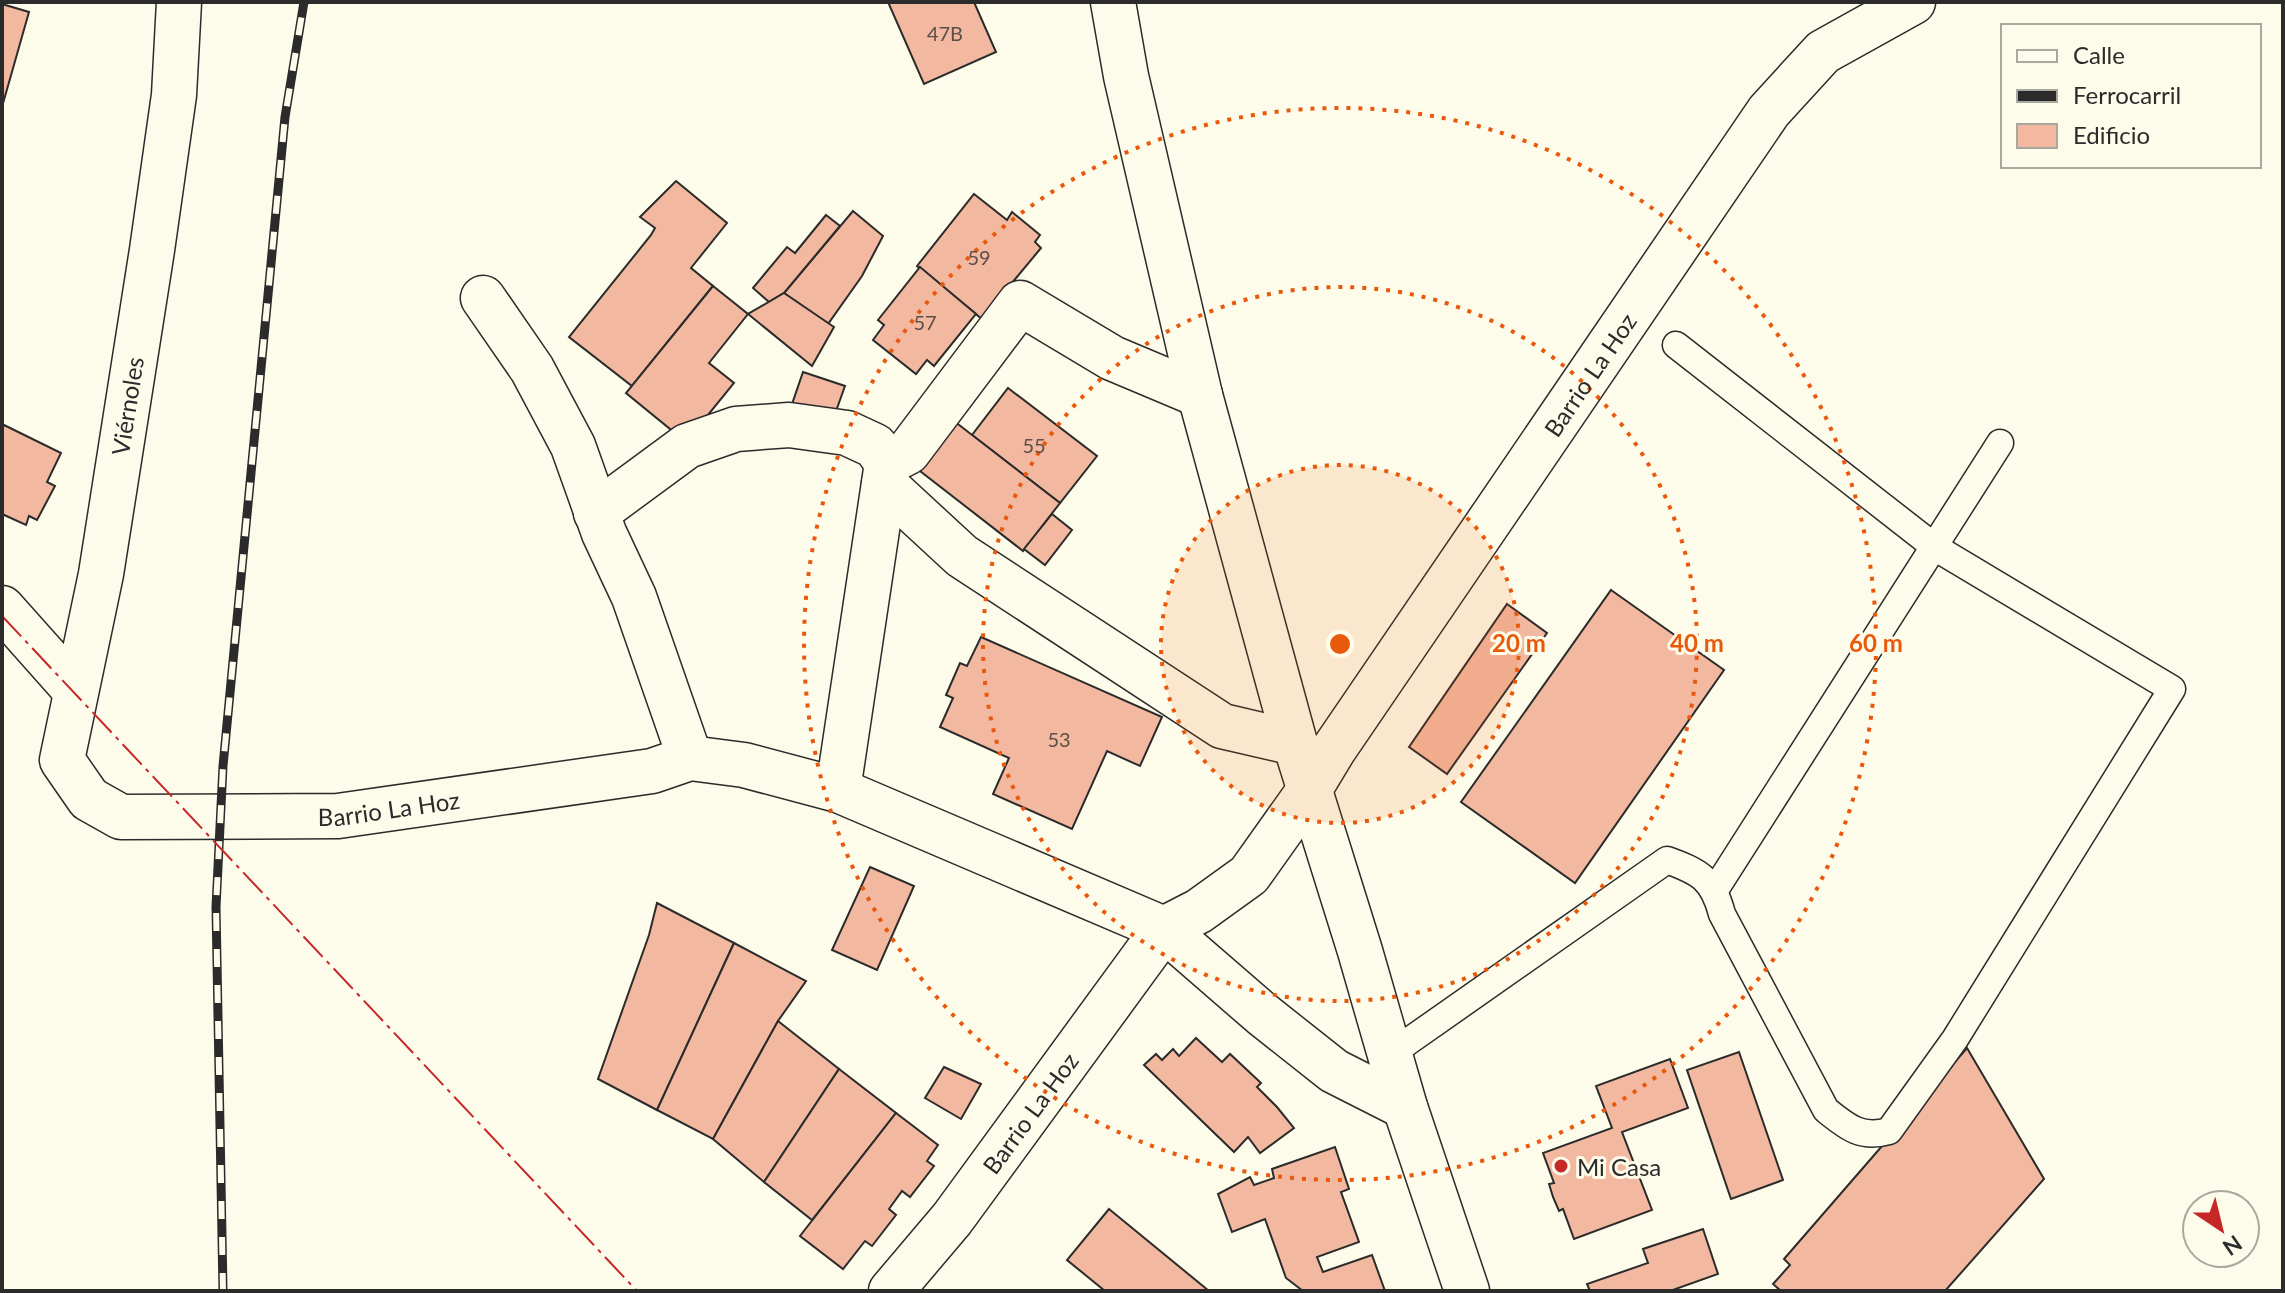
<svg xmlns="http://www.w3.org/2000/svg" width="2285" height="1293" viewBox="0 0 2285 1293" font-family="Lato,sans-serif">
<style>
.building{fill:#f2b8a0;stroke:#2b2b2b;stroke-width:2}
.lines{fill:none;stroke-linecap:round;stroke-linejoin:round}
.service-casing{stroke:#2b2b2b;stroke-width:29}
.minor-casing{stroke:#2b2b2b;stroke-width:47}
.tertiary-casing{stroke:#2b2b2b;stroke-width:47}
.service{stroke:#fdfbea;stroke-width:26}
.minor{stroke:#fdfbea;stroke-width:44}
.tertiary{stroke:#fdfbea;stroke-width:44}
.rail-casing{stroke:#2b2b2b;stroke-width:9}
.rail{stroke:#fdfbea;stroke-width:6;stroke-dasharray:18;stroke-linecap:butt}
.power{stroke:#c62828;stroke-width:2;stroke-dasharray:28 6 4 6;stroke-linecap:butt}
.ring{fill:none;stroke:#e8590c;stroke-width:4;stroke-dasharray:4 8}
.poi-dot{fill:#c62828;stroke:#fdfbea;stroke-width:3}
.labels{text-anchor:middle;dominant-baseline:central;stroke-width:6;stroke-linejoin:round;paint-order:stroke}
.number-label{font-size:20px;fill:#5d4e48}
.street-label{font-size:24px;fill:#2b2b2b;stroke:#fdfbea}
.poi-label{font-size:24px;fill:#2b2b2b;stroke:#fdfbea;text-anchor:start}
.centre{fill:#e8590c;stroke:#fdfbea;stroke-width:4}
.ring-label{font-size:24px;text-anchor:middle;font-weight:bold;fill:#e8590c;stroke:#fdfbea;stroke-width:6;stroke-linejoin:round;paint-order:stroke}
</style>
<rect width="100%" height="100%" fill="#fdfbea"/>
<!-- building -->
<g class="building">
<polygon points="888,2 974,2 996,52 924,84"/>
<polygon points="2,4 29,12 2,107"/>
<polygon points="676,181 727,223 691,268 713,286 632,386 569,337 651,235 655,228 640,217"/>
<polygon points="974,194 1007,220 1012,212 1040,235 1035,242 1041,248 982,319 917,266"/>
<polygon points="853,211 883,236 862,276 828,324 784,293"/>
<polygon points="826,215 840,226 784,293 769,302 753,288 787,247 795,253"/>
<polygon points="920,267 976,314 934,366 927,360 916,374 873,340 884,325 878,320"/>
<polygon points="713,286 748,314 709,363 734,383 686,442 626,393"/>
<polygon points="784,293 834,327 812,366 748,314"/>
<polygon points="803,372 845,386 830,428 789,413"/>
<polygon points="1008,388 1097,456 1060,503 972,435"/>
<polygon points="954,421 1060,503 1023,551 920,471"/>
<polygon points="4,425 61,453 47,482 55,486 37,520 29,516 26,525 2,514 2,429"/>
<polygon points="1052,514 1072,530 1045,565 1024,549"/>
<polygon points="1611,590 1724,670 1575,883 1461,802"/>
<polygon points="1507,604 1547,633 1447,774 1409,747"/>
<polygon points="981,637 1162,717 1140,766 1107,751 1072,829 993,794 1009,758 940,727 953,698 946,695 960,663 967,666"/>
<polygon points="870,867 914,886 877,970 832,950"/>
<polygon points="657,903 734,943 657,1110 598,1079 649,935"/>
<polygon points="734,943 806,981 778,1021 713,1139 657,1110"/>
<polygon points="778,1021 839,1069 764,1182 713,1139"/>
<polygon points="1196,1038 1222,1062 1230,1054 1261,1083 1257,1087 1277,1107 1294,1128 1260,1153 1248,1137 1234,1152 1144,1065 1156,1054 1162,1060 1173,1049 1179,1056"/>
<polygon points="1967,1048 2044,1179 1945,1291 1781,1291 1773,1284 1790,1265 1784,1259"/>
<polygon points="1739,1052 1783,1180 1731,1199 1687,1070"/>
<polygon points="1670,1059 1688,1108 1622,1132 1652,1210 1574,1239 1563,1209 1559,1211 1553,1197 1549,1184 1554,1183 1543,1153 1612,1128 1596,1086"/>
<polygon points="944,1067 981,1084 961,1119 925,1098"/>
<polygon points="839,1069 896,1113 812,1220 764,1182"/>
<polygon points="896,1113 938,1145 927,1161 934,1166 910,1197 902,1191 889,1209 896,1215 872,1246 865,1241 843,1269 800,1236"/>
<polygon points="1335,1147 1349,1189 1341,1192 1359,1242 1317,1257 1323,1272 1372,1255 1385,1291 1303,1291 1286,1278 1265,1219 1232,1232 1218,1194 1250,1177 1254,1185 1274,1178 1272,1169"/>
<polygon points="1109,1209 1209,1291 1105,1291 1067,1260"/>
<polygon points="1703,1229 1718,1274 1670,1291 1590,1291 1587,1284 1648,1263 1643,1249"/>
</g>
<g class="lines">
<!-- service casing -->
<g class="service-casing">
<g id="service">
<polyline points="1715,890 2000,443"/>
<path d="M 1389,1055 L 1667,860 C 1700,872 1713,879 1722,914 L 1826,1110 C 1847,1127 1861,1139 1889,1131 L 1955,1039 L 2172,689 L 1936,548 L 1676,345"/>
</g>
</g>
<!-- minor casing -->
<g class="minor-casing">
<g id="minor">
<path id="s1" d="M 179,2 L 174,95 L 152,250 L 101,574 L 62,760 L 89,799 L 121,817 L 338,816 L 652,771 L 690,758 L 744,765 L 838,790 L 1164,929 L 1262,1014 L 1334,1071 L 1405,1107"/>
<polyline points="483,298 532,369 573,446 604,533 634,597 690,758"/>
<polyline points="887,463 908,452 1020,303 1112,358 1200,395"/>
<polyline points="884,484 962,556 1222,726 1295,743"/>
<polyline points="596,513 687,446 736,429 789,425 847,433 875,446 887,463 838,790"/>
<polyline points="2,608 76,691"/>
<path id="s2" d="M 891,1291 L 952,1219 L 1164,929 L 1199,911 L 1249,875 L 1308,792 L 1334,749 L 1769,111 L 1823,52 L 1913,2"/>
</g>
</g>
<!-- tertiary casing -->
<g class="tertiary-casing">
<polyline id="tertiary" points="1113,2 1126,76 1200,395 1295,743 1360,951 1405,1107 1467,1291"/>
</g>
<!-- service -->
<use href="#service" class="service"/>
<!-- minor -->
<use href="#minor" class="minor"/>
<!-- tertiary -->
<use href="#tertiary" class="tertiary"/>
<!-- rail casing -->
<g class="rail-casing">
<polyline id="rail" points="223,1291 216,907 223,766 285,117 304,2"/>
</g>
<!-- rail -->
<use href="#rail" class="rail"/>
<!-- power -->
<polyline class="power" points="2,616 637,1291"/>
</g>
<!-- distance rings -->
<circle cx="1340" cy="644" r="179" fill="#e8590c" fill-opacity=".12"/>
<g class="ring">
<circle cx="1340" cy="644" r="179"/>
<circle cx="1340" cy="644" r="357"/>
<circle cx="1340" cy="644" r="536"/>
</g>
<!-- markers -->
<circle class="poi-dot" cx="1561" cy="1166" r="8"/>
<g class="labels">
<!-- number labels -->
<g class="number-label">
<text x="945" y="33">47B</text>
<text x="979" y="257">59</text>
<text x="925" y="322">57</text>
<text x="1034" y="445">55</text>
<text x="1059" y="739">53</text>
</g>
<!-- street labels -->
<g class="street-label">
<text stroke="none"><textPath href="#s2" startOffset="1160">Barrio La Hoz</textPath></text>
<text transform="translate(127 406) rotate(-81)">Viérnoles</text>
<text stroke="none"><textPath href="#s1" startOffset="1120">Barrio La Hoz</textPath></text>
<text stroke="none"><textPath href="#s2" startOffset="226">Barrio La Hoz</textPath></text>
</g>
<!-- poi labels -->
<g class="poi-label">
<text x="1577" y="1166">Mi Casa</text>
</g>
</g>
<circle cx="1340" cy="644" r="12" class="centre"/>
<g class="ring-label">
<text x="1519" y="652">20 m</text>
<text x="1697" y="652">40 m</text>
<text x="1876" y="652">60 m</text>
</g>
<!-- border -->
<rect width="2285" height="1293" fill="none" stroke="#2b2b2b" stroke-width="8"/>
<!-- legend -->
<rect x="2001" y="24" width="260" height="144" fill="#fdfbea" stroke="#a9a89e" stroke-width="2"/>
<rect x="2017" y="50" width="40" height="12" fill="#fdfbea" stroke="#a9a89e" stroke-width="2"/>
<text x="2073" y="64" font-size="24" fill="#2b2b2b">Calle</text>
<rect x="2017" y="90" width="40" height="12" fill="#2b2b2b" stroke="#a9a89e" stroke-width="2"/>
<text x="2073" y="104" font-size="24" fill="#2b2b2b">Ferrocarril</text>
<rect x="2017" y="124" width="40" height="24" fill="#f2b8a0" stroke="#a9a89e" stroke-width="2"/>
<text x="2073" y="144" font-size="24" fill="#2b2b2b">Edificio</text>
<!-- north arrow -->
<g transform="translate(2221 1229) rotate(145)"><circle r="38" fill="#fdfbea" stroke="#a9a89e" stroke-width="2"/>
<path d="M0-6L14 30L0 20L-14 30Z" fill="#c62828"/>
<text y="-12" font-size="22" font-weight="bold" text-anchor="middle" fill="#2b2b2b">N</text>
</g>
</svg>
